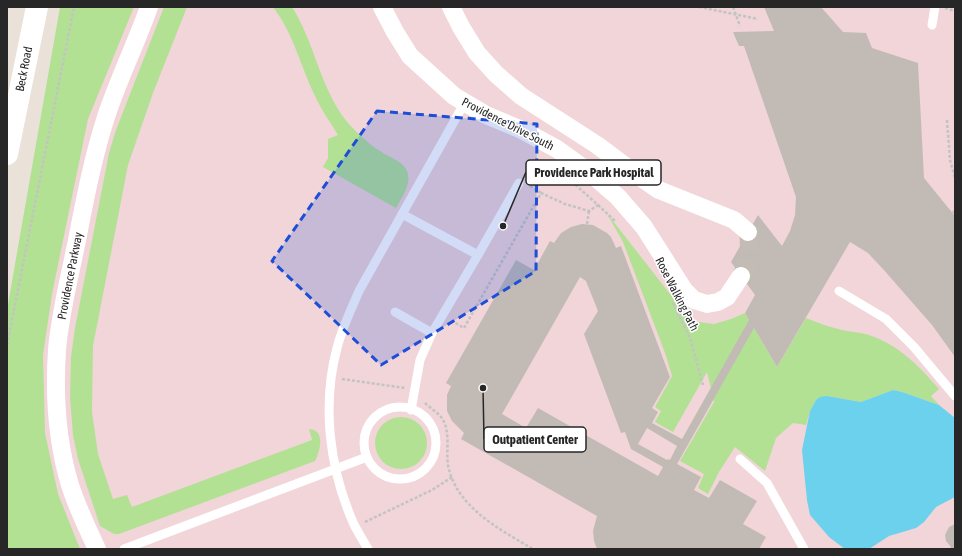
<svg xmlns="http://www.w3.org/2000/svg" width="962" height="556" viewBox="0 0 962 556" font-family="'Asap Condensed',sans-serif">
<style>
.medical{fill:#f1d5d8}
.green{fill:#b2e194}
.water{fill:#6bd1ec}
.building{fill:#c2bbb5;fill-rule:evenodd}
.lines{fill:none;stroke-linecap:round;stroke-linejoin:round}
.minor-tunnel{stroke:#c3bcb5;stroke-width:18;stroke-dasharray:18 9;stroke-linecap:butt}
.path{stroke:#c3c3c3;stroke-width:2.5;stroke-dasharray:3 2;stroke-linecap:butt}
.service{stroke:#fff;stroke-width:9}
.minor{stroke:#fff;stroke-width:18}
.secondary{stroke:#fff;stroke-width:22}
.marked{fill:#1d4ed8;fill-opacity:0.2;stroke:#1d4ed8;stroke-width:3;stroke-dasharray:8 5;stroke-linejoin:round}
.labels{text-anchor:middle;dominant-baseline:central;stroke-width:3;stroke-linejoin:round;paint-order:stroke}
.street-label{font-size:12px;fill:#272727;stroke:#fff}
.leader{fill:none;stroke:#272727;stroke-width:1.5}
.callout-dot{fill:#272727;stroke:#fff;stroke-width:1.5}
.callout{fill:#fff;stroke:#272727;stroke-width:1.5}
.callout-label{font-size:13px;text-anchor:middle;font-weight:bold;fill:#272727}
</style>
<rect width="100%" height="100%" fill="#eae1d8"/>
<!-- medical -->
<polygon class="medical" points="94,7 955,7 955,549 7,549"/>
<!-- green -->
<g class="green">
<polygon points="60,7 134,7 88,119 52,294 43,355 45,433 58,494 80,549 7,549 7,310"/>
<path d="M 164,7 L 187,7 L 153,93 L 128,165 L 93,346 L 92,412 L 98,454 L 113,499 L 127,495 L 132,507 L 312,440 L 309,429 C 326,430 320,451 315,461 L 119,534 L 114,534 L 100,526 L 78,459 L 73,435 L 70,397 L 71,357 L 75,328 L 109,153 L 116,130 Z"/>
<path d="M 273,7 L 292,7 C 315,43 320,89 348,123 C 355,131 371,146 380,151 C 388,157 403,161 407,171 C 412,184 402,197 396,208 L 323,167 L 328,158 L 328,139 L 338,135 C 331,123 322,111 316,98 C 301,68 294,34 273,7 Z"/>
<path d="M 606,212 L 691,321 L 714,324 L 731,319 L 745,313 L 777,367 L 806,318 C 818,323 829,327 842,330 C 851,332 860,332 869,335 C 899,345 919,366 939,389 L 931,396 L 939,405 L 902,392 L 893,390 L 861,402 L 827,396 L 816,400 L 810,411 L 806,425 L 793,423 L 776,438 L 765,471 L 735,447 L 719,472 L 708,494 L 698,488 L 704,474 L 680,461 L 714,402 L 707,372 L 673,432 L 655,422 L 661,411 L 655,407 L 672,376 L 665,353 L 623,242 Z"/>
<circle cx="401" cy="443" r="26"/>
</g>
<!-- water -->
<polygon class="water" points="893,390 902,392 939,405 955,418 955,497 936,507 924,522 916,528 889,536 869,549 845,549 829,537 810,515 807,500 802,450 810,411 816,400 820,397 827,396 861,402"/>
<!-- building -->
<g class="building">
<path d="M 764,7 L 821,7 L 843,32 L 866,33 L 872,48 L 918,63 L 924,178 L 955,216 L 955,357 L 932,325 L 883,269 L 868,253 L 850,242 L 777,367 L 754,328 L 677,464 L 701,477 L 694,490 L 709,498 L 720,480 L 757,501 L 743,524 L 766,537 L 759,549 L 597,549 L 594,541 L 593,531 L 597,516 L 461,439 L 464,433 L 452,421 L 447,411 L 447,395 L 451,386 L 446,383 L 516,260 L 534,270 L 550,241 L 554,243 L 561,233 L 571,227 L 582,224 L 593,225 L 607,233 L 611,237 L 616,248 L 621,246 L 670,377 L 652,408 L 658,412 L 652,423 L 682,439 L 749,320 L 745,313 L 755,295 L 731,262 L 758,215 L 782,246 L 790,231 L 795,215 L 796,197 L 744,46 L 739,46 L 733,32 L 774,31 ZM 580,277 L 586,281 L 598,311 L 584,334 L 621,433 L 625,432 L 631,449 L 663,467 L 658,476 L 538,408 L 526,428 L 502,414 ZM 647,428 L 677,446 L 670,460 L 668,459 L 667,460 L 638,444 Z"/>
<polygon points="955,524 955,549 949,549 951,547 946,541 945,535 949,527"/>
</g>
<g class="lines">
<!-- minor-tunnel -->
<path class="minor-tunnel" d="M 741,276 C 749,263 750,247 748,232"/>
<!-- path -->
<g class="path">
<polyline points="699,7 758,19"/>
<polyline points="733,7 740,26"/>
<polyline points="945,8 955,11"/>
<polyline points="947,120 950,160 955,178"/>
<polyline points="530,186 541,193"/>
<polyline points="598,205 615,221"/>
<polyline points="952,213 955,211"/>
<polyline points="587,224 589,211"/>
<polyline points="673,303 690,338 703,385"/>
<polyline points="678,314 689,317"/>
<polyline points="452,322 452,321 464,328 541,193 565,204 589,211 598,205 569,179"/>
<polyline points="7,345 74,7"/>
<polyline points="342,379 405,388"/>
<path d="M 425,403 C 431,409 441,414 444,422 C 450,435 446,451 448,465 C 456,507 499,529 533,549"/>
<polyline points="365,522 432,490 452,477"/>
</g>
<!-- service -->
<g class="service">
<polyline points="932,25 935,7"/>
<polyline points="402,214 478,255 519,183"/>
<polyline points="839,291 886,319 914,347 955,396"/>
<polyline points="395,312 432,333 420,360 411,410"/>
<polyline points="432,333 478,255"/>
<circle cx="400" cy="443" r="36"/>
<polyline points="740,459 767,483 804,549"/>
<polyline points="124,549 367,457"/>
<path d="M 368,549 C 363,540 356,530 352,520 C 329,466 322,404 337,348 C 342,328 351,310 359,291 L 465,102"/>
</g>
<!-- minor -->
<g class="minor">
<polyline points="382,7 395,32 410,56 454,96 486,115 522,130 557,149 589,172 618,197 644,227 684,290 694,300 707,304 718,302 727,297 741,276"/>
<polyline points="451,7 461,27 477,53 496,74 521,96 597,145 633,172 659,190 734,220 748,232"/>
<path d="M 97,549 C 87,528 77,507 70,485 C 57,442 54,395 57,350 C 60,313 70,276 77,240 C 85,199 93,157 106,117 C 118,80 136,44 149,7"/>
</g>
<!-- secondary -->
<polyline class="secondary" points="7,154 37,7"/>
</g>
<!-- marked area -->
<path class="marked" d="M 377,111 L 537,124 L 536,271 L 381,365 L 272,261 Z"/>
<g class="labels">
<!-- street labels -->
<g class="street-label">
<text transform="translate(24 69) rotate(-79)">Beck Road</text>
<text transform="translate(508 124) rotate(27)">Providence Drive South</text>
<text transform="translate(70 276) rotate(-79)">Providence Parkway</text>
<text transform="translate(677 294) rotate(63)">Rose Walking Path</text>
</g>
</g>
<!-- callouts -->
<path class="leader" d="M503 226L526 172M483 388L484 439"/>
<g class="callout-dot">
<circle cx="503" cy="226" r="4"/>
<circle cx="483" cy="388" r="4"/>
</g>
<g class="callout">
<rect x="526" y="160" width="135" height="25" rx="4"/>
<rect x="484" y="427" width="102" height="25" rx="4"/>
</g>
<g class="callout-label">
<text x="594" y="177">Providence Park Hospital</text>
<text x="535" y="444">Outpatient Center</text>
</g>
<!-- border -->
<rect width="962" height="556" fill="none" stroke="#272727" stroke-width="16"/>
</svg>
